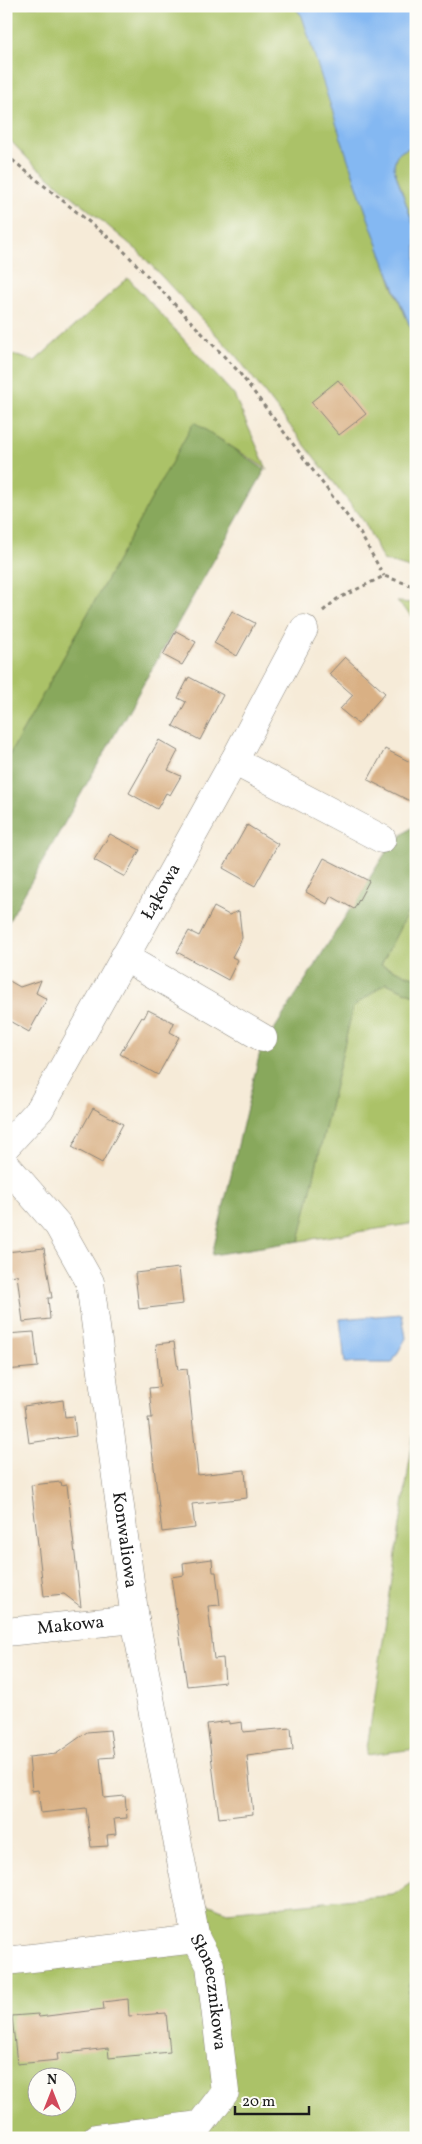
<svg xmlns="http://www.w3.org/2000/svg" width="422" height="2144" viewBox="0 0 422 2144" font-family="Vollkorn,serif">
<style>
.green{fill:#abc267;stroke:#646f42;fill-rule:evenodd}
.forest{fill:#88a85c;stroke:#52623c}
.water{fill:#84b8f2;stroke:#506a87}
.building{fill:#d9b084}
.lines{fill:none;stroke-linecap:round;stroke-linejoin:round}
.minor-casing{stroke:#89847a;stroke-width:29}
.path{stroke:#89847a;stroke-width:3;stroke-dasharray:4 4;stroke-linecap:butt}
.minor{stroke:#fff;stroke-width:28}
.labels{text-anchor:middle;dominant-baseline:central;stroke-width:4;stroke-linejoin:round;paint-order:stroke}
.street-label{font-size:18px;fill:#1c1c1c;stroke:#fdfcf7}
</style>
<rect width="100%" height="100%" fill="#fdfcf7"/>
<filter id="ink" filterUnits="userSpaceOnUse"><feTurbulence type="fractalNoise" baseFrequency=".02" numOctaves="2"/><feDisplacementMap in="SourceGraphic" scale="10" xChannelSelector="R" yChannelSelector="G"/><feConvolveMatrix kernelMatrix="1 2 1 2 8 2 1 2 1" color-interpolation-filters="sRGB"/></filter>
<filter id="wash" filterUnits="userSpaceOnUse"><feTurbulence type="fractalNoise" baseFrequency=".0096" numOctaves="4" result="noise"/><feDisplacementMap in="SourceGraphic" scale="20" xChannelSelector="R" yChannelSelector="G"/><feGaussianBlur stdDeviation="1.12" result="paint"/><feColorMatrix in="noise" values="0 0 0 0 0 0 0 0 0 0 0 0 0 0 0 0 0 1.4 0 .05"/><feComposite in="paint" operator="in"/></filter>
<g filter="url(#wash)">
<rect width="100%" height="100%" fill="#f6ebd8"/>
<!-- green -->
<g class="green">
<polygon points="6,6 294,6 302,16 393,287 416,340 416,570 383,560 365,523 236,356 137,250 32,163 6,136"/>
<path d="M 416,145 L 416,232 L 394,169 C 394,152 402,151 416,145 Z"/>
<polygon points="128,278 234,395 267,469 194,423 6,761 6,353 35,361"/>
<polygon points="397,602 416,603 416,620"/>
<polygon points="416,896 416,978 381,965"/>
<polygon points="386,983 416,996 416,1223 299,1241 353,1007"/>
<polygon points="416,1418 416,1749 366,1755"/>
<path d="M 411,1883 C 419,1927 412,1968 406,2012 L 416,2016 L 416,2138 L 6,2138 L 6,1967 L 190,1947 L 208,1904 L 227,1912 L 393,1895 ZM 38,2076 L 68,2076 L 68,2106 L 38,2106 Z"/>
</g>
<!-- forest -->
<g class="forest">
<polygon points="194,422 265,470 6,926 6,761"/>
<polygon points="416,824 416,896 381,965 416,978 416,996 386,983 353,1007 299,1241 212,1255 260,1052 391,844"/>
<polygon points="416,1940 416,2016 406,2013"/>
</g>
<!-- water -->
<g class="water">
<path d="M 294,6 L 416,6 L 416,145 C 402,151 394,152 394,169 L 416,232 L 416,340 C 370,235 337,126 302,16 Z"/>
<polygon points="402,1314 406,1338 392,1363 345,1363 340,1319"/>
</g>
<g id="blocks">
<!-- building -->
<g class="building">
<polygon points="338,380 366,414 339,435 311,402"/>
<polygon points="232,611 255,623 237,656 214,643"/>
<polygon points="176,631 196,642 182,665 163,655"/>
<polygon points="345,657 385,693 358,724 340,709 353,695 329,674"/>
<polygon points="189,677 223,695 200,740 173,726 186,702 178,698"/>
<polygon points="159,740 178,751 168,770 181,776 170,795 166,793 157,809 129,793"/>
<polygon points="385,749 416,765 416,804 368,780"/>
<polygon points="247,825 278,844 255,886 223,868"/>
<polygon points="110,834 140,850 125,877 94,860"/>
<polygon points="324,858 369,881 354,909 331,896 327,904 306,892"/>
<polygon points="214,907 229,915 239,911 242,938 232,957 238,960 228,980 177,952 189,931 199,936"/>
<polygon points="6,979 20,987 41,980 36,993 47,999 29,1032 6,1019"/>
<polygon points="148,1010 174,1023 170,1032 179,1037 158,1075 120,1054 142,1017 144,1018"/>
<polygon points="93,1108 123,1124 102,1163 72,1147"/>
<polygon points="44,1248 52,1298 48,1298 50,1319 23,1322 17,1275 8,1276 6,1252"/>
<polygon points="179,1268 183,1304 139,1309 135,1273"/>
<polygon points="34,1332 38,1367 6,1370 6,1334"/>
<polygon points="174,1342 178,1370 187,1369 198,1475 245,1470 247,1498 192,1504 195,1528 162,1532 148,1418 152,1418 149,1388 160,1387 156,1344"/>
<polygon points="63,1400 65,1417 74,1416 76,1436 29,1443 24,1406"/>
<polygon points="61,1482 62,1486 67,1485 81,1607 64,1594 44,1596 31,1485"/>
<polygon points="212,1559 213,1572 216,1572 220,1605 208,1606 214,1659 223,1658 225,1682 187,1686 171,1577 184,1575 183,1563"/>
<polygon points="229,1721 229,1724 242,1722 243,1732 291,1728 293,1750 247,1756 253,1814 219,1818 207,1724"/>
<polygon points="110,1730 114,1757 100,1758 104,1798 125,1796 127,1818 114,1819 116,1834 107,1835 108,1846 91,1847 86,1808 41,1813 38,1790 32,1791 29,1757 56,1754 87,1732"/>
<polygon points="128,1999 129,2016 166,2013 170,2052 109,2058 108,2048 57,2054 58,2060 17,2064 12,2016 38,2014 39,2017 104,2009 103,2002"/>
</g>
</g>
</g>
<g filter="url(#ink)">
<use href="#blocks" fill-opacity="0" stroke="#89847a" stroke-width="1"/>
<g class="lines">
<!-- minor casing -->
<g class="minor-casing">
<g id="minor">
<polyline points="234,761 382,839"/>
<polyline points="124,957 263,1038"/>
<path id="s1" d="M 6,1146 L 40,1109 L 234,761 L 304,629"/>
<path id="s2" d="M 6,1165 L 58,1225 L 90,1282 L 135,1619 L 196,1939 L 210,1965 L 225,2092 L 200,2125 L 97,2138"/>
<path id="s3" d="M 6,1632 L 135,1619"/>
<polyline points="6,1961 196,1939"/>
</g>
</g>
<!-- path -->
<g class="path">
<polyline points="6,155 119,246 238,371 360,533 384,576"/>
<polyline points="323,611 337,599 384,576 416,587"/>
</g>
<!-- minor -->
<use href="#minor" class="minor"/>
</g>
</g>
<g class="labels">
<!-- street labels -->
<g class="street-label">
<text stroke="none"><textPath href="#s1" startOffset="299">Łąkowa</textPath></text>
<text stroke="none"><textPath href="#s2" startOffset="405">Konwaliowa</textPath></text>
<text stroke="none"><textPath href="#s3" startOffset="65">Makowa</textPath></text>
<text stroke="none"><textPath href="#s2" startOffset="866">Słonecznikowa</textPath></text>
</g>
</g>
<!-- margin -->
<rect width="422" height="2144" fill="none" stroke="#fdfcf7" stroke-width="25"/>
<!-- north arrow -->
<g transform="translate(52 2092)"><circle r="24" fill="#fdfcf7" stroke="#a3a29f"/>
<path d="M0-4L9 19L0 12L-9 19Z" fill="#d1495b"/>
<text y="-8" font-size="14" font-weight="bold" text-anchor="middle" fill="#1c1c1c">N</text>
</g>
<!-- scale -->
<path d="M235 2106v8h74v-8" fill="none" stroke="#1c1c1c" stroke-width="2.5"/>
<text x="242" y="2106" font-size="15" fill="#1c1c1c" stroke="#fdfcf7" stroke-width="4" paint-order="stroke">20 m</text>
</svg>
